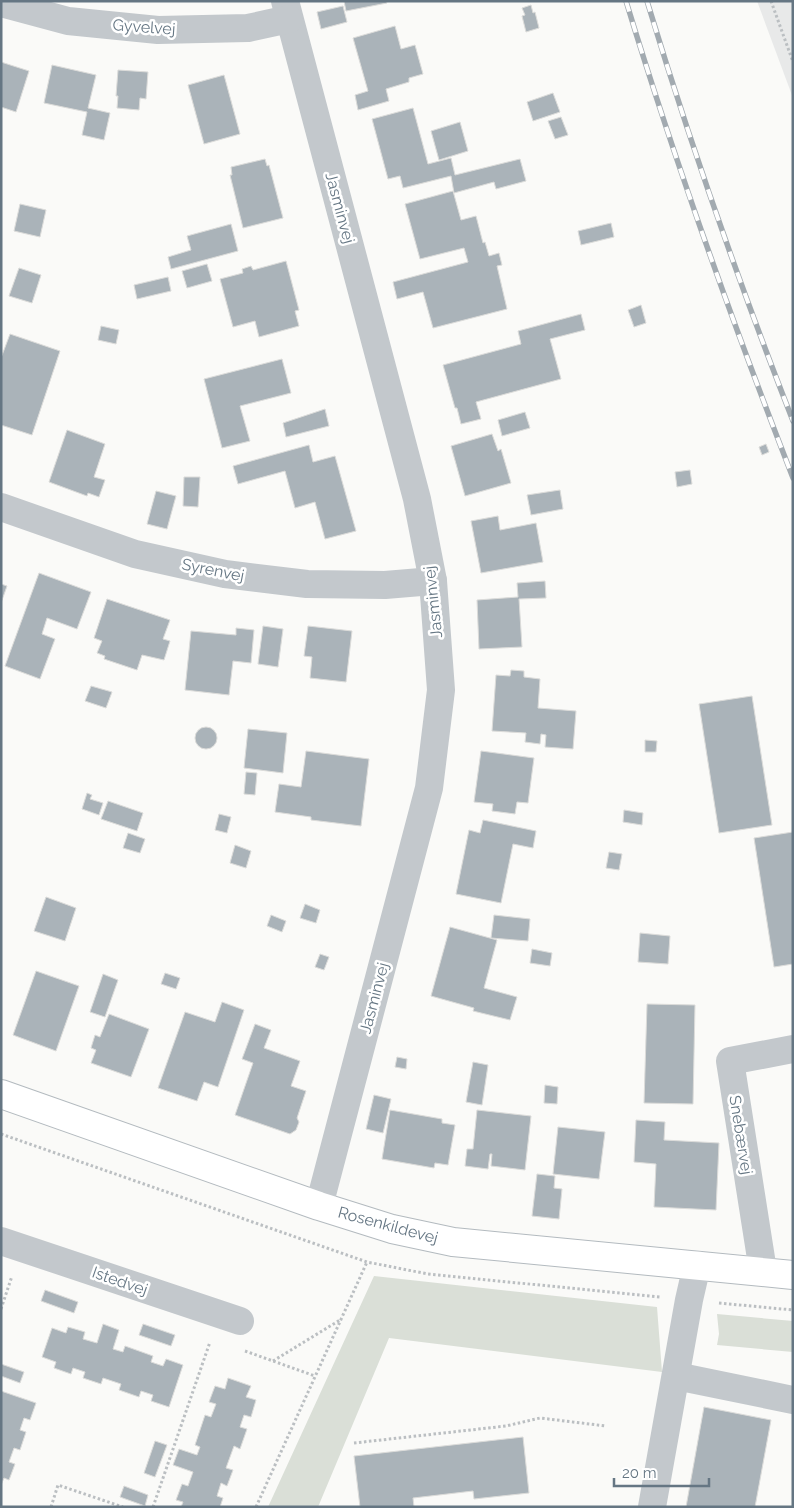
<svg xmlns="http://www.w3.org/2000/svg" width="794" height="1508" viewBox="0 0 794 1508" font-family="Raleway,sans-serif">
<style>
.built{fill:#e8e9e9}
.green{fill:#dadfd7}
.building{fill:#aab3b9;stroke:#dcdcda}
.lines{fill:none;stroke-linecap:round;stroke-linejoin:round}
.secondary-casing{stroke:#b3babf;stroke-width:30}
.path{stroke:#bbbfc2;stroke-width:3;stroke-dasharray:2.5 2.5;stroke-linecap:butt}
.street{stroke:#c3c8cc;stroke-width:28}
.secondary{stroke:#fff;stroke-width:28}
.rail-casing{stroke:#a2aab0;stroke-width:5.5}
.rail{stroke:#fff;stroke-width:4;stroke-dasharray:11;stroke-linecap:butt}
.labels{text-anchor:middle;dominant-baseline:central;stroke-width:5;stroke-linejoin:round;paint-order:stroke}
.street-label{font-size:16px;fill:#657683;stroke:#fff}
</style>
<rect width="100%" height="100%" fill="#fafaf8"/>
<!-- built -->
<polygon class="built" points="757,1 793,1 793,98"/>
<!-- green -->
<g class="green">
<polygon points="374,1276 657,1307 662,1372 389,1338 318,1507 268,1507"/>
<polygon points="717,1314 793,1321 793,1352 717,1345 719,1334"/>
</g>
<!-- building -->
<g class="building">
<polygon points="344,1 386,1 387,3 346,11"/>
<polygon points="531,5 533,13 535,12 539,28 526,32 522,16 525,15 522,8"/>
<polygon points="343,6 347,22 321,29 317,12"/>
<polygon points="395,26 401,49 415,45 423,74 409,78 409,82 386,89 389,101 358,110 355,95 368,91 353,38"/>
<polygon points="1,62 29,71 16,112 1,107"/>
<polygon points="52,65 96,75 88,108 110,113 104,140 82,135 87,112 44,103"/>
<polygon points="118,70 148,72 146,99 140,98 139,110 117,108 118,96 116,96"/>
<polygon points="224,75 240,134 204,144 188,85"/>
<polygon points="553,93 560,112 533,121 527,102"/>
<polygon points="413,108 428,164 451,158 455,175 520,159 526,181 496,189 494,182 454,193 451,176 403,188 400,176 388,179 372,119"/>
<polygon points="561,117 568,135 555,139 548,121"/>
<polygon points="460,122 468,151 439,160 431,131"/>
<polygon points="265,159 267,166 269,165 283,218 243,228 230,175 232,175 231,167"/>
<polygon points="453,191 461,220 476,216 483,243 485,242 489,256 499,253 502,265 497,266 507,309 433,328 423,292 397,299 393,282 468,262 464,248 420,259 405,204"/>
<polygon points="20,204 46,210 40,237 14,231"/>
<polygon points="611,223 614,237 581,245 578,231"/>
<polygon points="231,224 238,251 171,269 168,257 191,250 187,236"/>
<polygon points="286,261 299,310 295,311 299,326 259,337 255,321 233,327 220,279 243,273 242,269 251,266 253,270"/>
<polygon points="207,264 212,281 187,288 182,271"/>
<polygon points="19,268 41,275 32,303 9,296"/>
<polygon points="168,277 171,291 137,299 134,285"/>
<polygon points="641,305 646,323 634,327 628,310"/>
<polygon points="581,314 585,330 550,339 561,379 476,402 481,419 461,424 457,408 455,408 443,365 521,344 518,331"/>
<polygon points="101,326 119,330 116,344 98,340"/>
<polygon points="10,334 60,351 32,435 1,425 1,358"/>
<polygon points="282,359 291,393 240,406 250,441 222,448 204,379"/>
<polygon points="325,409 329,426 286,437 283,423"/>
<polygon points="525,412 530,428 502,436 498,420"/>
<polygon points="67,430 105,444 94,477 105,480 99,497 88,493 87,496 49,482"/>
<polygon points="492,434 498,451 501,449 511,483 465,496 451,446"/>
<polygon points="766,444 769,452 762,455 759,447"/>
<polygon points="309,445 313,462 335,456 356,531 325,539 315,502 295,508 285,471 238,484 233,466"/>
<polygon points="690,470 692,484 677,487 675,472"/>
<polygon points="184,477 200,477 198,507 183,506"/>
<polygon points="560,490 563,509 531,515 527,495"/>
<polygon points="156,491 176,496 167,529 147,524"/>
<polygon points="498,516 500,530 536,523 543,562 481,573 471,521"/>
<polygon points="39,573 91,592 77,629 47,618 42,634 55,639 40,679 5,666"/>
<polygon points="545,581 546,598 519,599 522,647 479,649 477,600 518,597 517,583"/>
<polygon points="1,584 7,586 1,603"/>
<polygon points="107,599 170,620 163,639 170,641 164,660 142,655 137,670 104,659 105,656 97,653 102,641 94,638"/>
<polygon points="263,626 283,629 278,667 258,664"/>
<polygon points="308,626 352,631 346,682 310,678 312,657 304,656"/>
<polygon points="236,628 254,630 251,663 233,661 229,695 185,690 191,631 236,635"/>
<polygon points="511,670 524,671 524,677 540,679 538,708 576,711 573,749 545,747 546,735 541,734 540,744 525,742 526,733 492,731 496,675 510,676"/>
<polygon points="91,686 112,692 106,708 85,701"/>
<polygon points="752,696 772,825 719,833 699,704"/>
<circle cx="206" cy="738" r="11"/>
<polygon points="248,729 287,733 283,773 244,768"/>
<polygon points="645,740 657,741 656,752 645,752"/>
<polygon points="306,751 369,759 361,826 311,820 311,817 275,812 279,784 301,787"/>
<polygon points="481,751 534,758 528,803 517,802 515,814 492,811 493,804 474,802"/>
<polygon points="246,772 257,773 255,795 244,794"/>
<polygon points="87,793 92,795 90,799 103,803 99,815 82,809"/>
<polygon points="108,801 143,813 137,831 101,819"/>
<polygon points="624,810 643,813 642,825 623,822"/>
<polygon points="219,814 231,817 227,833 215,830"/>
<polygon points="483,820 536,831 533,848 513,844 501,903 456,894 469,830 480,833"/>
<polygon points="793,832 793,964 774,967 754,838"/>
<polygon points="128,833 145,839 140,853 123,848"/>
<polygon points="235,845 251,851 246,868 230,863"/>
<polygon points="609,852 622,854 619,870 606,868"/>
<polygon points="46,897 76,908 65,941 34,931"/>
<polygon points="305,904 320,910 316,923 300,918"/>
<polygon points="271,915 286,921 282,932 267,926"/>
<polygon points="494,915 530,919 528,941 491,938"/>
<polygon points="450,927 497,940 484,988 517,997 510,1020 473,1011 474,1008 431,996"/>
<polygon points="640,933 670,936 668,964 638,962"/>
<polygon points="532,949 552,953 550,966 530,963"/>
<polygon points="320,954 329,957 324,970 315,967"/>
<polygon points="36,971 79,986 56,1051 13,1035"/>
<polygon points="165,973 180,978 176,989 161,984"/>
<polygon points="103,974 118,980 105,1017 90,1012"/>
<polygon points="222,1002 244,1010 218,1087 204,1082 197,1101 158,1088 185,1012 215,1022"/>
<polygon points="647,1004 695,1005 693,1104 644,1103"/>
<polygon points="109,1014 149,1029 131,1077 91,1063 96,1050 91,1048 95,1035 100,1037"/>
<polygon points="255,1024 271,1030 264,1048 300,1061 291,1086 306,1091 297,1118 299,1122 296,1130 290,1134 235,1115 253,1063 242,1059"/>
<polygon points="397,1057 407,1059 406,1069 395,1067"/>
<polygon points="473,1062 488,1065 482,1105 466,1102"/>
<polygon points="545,1085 558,1087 557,1104 544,1103"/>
<polygon points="374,1095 391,1099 383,1133 366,1129"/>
<polygon points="390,1110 442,1119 442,1123 455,1125 448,1165 435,1163 434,1168 382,1159"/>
<polygon points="477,1110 531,1116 525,1170 491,1166 492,1154 490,1154 488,1169 465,1166 467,1149 473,1149"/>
<polygon points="636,1120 665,1122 664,1140 719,1143 716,1210 654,1207 656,1164 634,1162"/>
<polygon points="558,1127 605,1132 599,1179 553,1174"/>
<polygon points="537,1174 555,1176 554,1188 562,1189 559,1219 532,1216"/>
<polygon points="45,1290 78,1302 74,1313 41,1301"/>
<polygon points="103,1324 119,1330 113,1349 123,1352 125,1346 153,1356 151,1362 163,1366 166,1359 183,1365 169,1407 151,1401 153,1395 141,1391 139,1397 119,1390 121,1384 103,1378 101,1384 83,1378 85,1372 73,1368 71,1374 54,1368 56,1362 42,1357 52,1328 66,1333 68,1327 85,1332 83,1339 97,1343"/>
<polygon points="143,1324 175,1335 171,1346 139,1335"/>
<polygon points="1,1364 24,1372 20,1383 1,1376"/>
<polygon points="228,1378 251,1386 246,1397 256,1400 251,1417 244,1415 240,1427 247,1429 240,1449 234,1446 226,1468 233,1470 227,1486 221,1483 217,1496 223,1498 220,1507 181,1507 183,1502 176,1500 182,1484 188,1486 193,1472 173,1465 179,1449 197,1455 200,1447 195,1445 205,1415 211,1417 216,1404 209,1402 215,1386 225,1389"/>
<polygon points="1,1391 36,1403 30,1420 24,1418 20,1430 26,1432 20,1450 14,1448 9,1462 15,1464 9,1480 4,1478 1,1485"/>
<polygon points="704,1407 771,1420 755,1507 686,1507"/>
<polygon points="523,1437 529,1493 474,1499 473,1491 413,1498 414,1507 360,1507 354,1456"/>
<polygon points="155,1441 167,1445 155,1477 144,1473"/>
<polygon points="124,1486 148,1495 145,1506 120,1497"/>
</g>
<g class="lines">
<!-- secondary casing -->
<g class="secondary-casing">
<polyline id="secondary" points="1,1094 319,1206 392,1229 453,1242 793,1275"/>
</g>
<!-- path -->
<g class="path">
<polyline points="771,1 793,62"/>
<polyline points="1,1134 367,1262 428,1274 660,1297"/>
<polyline points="719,1303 793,1310"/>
<polyline points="1,1309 12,1276"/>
<polyline points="245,1351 315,1376"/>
<polyline points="273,1361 340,1320"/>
<polyline points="354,1443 506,1426 540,1418 606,1426"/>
<polyline points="51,1507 58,1485 123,1507"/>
<polyline points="153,1507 210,1342"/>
<polyline points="256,1507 367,1262"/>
</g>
<!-- street -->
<g class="street">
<polyline points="285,1 417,499 433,581 441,690 429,788 319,1206"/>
<polyline points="1,3 68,21 158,30 248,28 289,19"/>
<polyline points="1,507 135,554 225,574 307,584 385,585 433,581"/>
<polyline points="1,1241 240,1321"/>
<polyline points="763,1271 730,1061 793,1049"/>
<polyline points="676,1376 793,1400"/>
<polyline points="652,1507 689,1300 697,1265"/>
</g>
<!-- secondary -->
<use href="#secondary" class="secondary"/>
<!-- rail casing -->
<g class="rail-casing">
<g id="rail">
<path d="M 626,1 C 675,162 732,321 793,478"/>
<path d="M 647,1 C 690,143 739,283 793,421"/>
</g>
</g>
<!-- rail -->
<use href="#rail" class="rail"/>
</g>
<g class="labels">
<!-- street labels -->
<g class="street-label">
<text transform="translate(144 27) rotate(4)">Gyvelvej</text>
<text transform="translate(340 208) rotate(75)">Jasminvej</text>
<text transform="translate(213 570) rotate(11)">Syrenvej</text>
<text transform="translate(433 602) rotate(-96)">Jasminvej</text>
<text transform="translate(374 998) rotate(-75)">Jasminvej</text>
<text transform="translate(741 1135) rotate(81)">Snebærvej</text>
<text transform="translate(388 1225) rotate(15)">Rosenkildevej</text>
<text transform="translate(120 1281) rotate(19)">Istedvej</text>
</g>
</g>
<!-- border -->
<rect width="794" height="1508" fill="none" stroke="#657683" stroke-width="5"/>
<!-- scale -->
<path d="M614 1478v8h95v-8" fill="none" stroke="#657683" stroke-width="2.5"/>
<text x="622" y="1478" font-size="15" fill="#657683" stroke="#ffffff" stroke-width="4" paint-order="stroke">20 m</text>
</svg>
